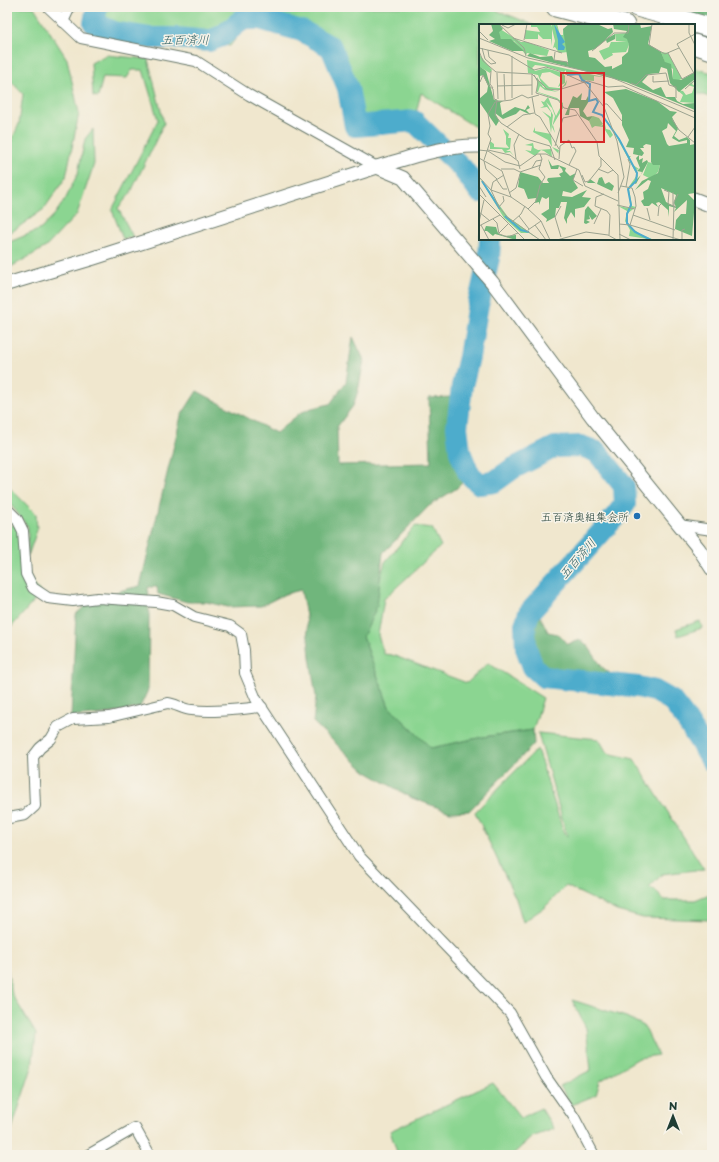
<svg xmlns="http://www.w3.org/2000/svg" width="719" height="1162" viewBox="0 0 719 1162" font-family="'Playpen Sans','Klee One',sans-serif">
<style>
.green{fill:#8bd591;stroke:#558962}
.forest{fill:#70b67b;stroke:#487a58}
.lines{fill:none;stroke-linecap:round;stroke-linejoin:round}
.river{stroke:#4eaccc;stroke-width:22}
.minor-casing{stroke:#68786a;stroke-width:12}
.tertiary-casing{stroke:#68786a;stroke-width:15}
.motorway-casing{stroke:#68786a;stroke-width:21}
.minor{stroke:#fff;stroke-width:10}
.tertiary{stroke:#fff;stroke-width:13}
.motorway{stroke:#fff;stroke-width:19}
.poi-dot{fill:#1f6fb2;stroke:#f7f3e8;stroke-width:1.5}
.labels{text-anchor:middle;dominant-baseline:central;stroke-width:3;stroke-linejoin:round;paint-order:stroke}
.poi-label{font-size:11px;fill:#1f3d34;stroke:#f7f3e8;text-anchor:end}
.water-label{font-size:12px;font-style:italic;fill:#2d5e62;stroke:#f7f3e8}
.inset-river{fill:none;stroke:#4eaccc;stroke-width:2}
.inset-road{fill:none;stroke:#9ca390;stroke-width:1}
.view{fill:#d62828;fill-opacity:0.15;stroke:#d62828;stroke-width:2}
.inset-edge{fill:none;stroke:#1f3d34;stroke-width:2}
</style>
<rect width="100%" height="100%" fill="#f7f3e8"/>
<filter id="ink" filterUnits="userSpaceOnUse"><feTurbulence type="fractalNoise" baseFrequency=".025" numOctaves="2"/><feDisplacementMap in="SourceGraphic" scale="8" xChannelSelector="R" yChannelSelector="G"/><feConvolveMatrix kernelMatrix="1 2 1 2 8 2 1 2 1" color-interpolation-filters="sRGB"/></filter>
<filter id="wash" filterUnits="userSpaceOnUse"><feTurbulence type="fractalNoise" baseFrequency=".012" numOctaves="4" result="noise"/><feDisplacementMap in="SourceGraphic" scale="16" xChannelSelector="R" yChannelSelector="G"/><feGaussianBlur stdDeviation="0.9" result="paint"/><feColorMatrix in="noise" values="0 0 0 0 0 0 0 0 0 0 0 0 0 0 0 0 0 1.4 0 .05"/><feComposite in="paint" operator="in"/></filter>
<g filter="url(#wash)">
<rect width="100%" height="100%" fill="#f0e7ce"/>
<!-- green -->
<g class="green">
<polygon points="7,7 34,7 67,59 79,113 66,177 44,209 13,231 7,232 7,151 19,124 23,94 7,77"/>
<polygon points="88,7 488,7 534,25 480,25 480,130 421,93 415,117 357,122 334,55 329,48 302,31 275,28 243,29 230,46 177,38 155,45 107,37 85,27"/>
<polygon points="106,55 148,59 164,123 130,194 118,208 133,237 123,239 112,210 158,120 143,70 132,70 127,78 103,77 98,97 93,96 91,63"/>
<polygon points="694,68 712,73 712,98 700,94 694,94"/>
<polygon points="93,129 94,164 77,214 46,247 7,269 7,243 41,229 55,214 66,198 78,173 85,139"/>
<polygon points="7,485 36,514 37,530 28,556 28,527 12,506 7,502"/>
<polygon points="7,524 19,527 24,574 41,593 7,632"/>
<polygon points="415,526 432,528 441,546 384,599 378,635 384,654 392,655 467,683 488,663 543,698 533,730 483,737 431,748 389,707 363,637 385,562"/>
<polygon points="700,621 702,628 678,636 676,629"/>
<polygon points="538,733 599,739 607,753 634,759 704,869 662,874 649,888 655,890 663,900 695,900 712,893 712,920 643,918 617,911 566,886 545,907 523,922 516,899 475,812 537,749 564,833 567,836"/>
<polygon points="7,967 12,994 36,1034 32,1067 7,1144"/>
<polygon points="572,1000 626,1017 644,1026 658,1055 639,1058 600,1081 596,1095 571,1105 560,1086 591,1070 586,1028"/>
<polygon points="493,1083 521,1118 541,1108 554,1129 532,1137 512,1155 398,1155 390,1131"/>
</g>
<!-- forest -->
<g class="forest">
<polygon points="661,7 712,7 712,22"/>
<polygon points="353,337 364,360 358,391 353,406 337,427 338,465 431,463 429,398 454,397 452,443 467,478 457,488 429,506 383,553 377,606 363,637 389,707 431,748 483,737 533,730 534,744 469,811 450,812 412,798 365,771 313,722 316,697 310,657 306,616 301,590 285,594 261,606 228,607 206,602 187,602 158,594 157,587 148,587 149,614 148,690 140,707 114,713 71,717 76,614 90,602 123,590 140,586 181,416 197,391 276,433 300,413 312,408 330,404 346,382"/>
<polygon points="540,616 548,632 558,634 567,644 581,640 588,646 602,667 612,675 606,679 589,680 548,673 540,667 535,654 534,644 531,635 531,620"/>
</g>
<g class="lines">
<!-- river -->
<g class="river">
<polyline points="97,7 94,23 114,32 150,38 177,38 209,41 222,36 243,19 259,19 302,31 331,47 348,88 355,126 414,121 462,168 480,192"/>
<polyline points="490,239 489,258 477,310 469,357 462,386 457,427 460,452 469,474 480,484 494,482 512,469 555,447 581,446 597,452 624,486 625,504 614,518 529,613 525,625 526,648 533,667 544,677 638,687 655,691 671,700 685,718 712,761"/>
</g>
</g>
</g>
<g filter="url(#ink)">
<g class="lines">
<!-- minor casing -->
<g class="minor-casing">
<g id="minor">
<polyline points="48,7 81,38 196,61 249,95 377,167"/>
<polyline points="63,22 70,7"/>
<polyline points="7,509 17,519 23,531 26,574 33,588 48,598 73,601 98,598 156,602 173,605 194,617 230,626 241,634 244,650 245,673 256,699 359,856 510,1013 546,1077 574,1117 594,1155"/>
<polyline points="679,525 712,530"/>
<path d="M 7,819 L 9,818 L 25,815 L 35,806 L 33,757 L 40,748 L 51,739 L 58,727 L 73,719 L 109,717 L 168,703 C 176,704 184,710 192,710 C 215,713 239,709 262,707"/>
<polyline points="88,1155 135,1128 150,1155"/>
</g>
</g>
<!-- tertiary casing -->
<g class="tertiary-casing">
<g id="tertiary">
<polyline points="377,167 403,178 492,282 593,418 699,549 712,569"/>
<polyline points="694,199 712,206"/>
<path d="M 7,284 L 94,258 L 377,167 C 411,157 445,145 480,146"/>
</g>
</g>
<!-- motorway casing -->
<g class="motorway-casing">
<g id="motorway">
<polyline points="556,7 625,25"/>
<polyline points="637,7 712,28"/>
<polyline points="694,44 712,50"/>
</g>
</g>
<!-- minor -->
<use href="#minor" class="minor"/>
<!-- tertiary -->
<use href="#tertiary" class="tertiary"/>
<!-- motorway -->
<use href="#motorway" class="motorway"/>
</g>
</g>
<!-- markers -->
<circle class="poi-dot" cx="637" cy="516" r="4"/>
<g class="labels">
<!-- poi labels -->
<g class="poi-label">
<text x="629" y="516">五百済奥組集会所</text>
</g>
<!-- water labels -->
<g class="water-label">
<text x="185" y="39">五百済川</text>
<text transform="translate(577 558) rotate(-49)">五百済川</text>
</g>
</g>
<!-- overview -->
<g transform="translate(479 24)">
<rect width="216" height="216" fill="#f0e7ce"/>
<path d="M 52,0 L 72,0 L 73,3 L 73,0 L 78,0 L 81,11 L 84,11 L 84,4 L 89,28 L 80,29 L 76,23 L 74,24 L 76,17 L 73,5 L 73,22 L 72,15 L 64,15 L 59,10 L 59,15 L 46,15 L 46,6 L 61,8 L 58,3 L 52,3 ZM 21,5 L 42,18 L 48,18 L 70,26 L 68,32 L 48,29 L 47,31 L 35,17 L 22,15 L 19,9 ZM 148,9 L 150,21 L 147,28 L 133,29 L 134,31 L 125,36 L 120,27 L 130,23 L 132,18 L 148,18 L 137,17 L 136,10 ZM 182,28 L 189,29 L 203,55 L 197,57 L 194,55 L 194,45 L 186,39 ZM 0,30 L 13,46 L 11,49 L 1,43 ZM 48,36 L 106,49 L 129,54 L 115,52 L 115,57 L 103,56 L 100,50 L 87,50 L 87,46 L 85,48 L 65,42 L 56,41 L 53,44 L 56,47 L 67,44 L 84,49 L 86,52 L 86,59 L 79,63 L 83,54 L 71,48 L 63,49 L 61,54 L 70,63 L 79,64 L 82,64 L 85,61 L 88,56 L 87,61 L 80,66 L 69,65 L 63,61 L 59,51 L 49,49 ZM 58,53 L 64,63 L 79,68 L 66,66 L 61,62 L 59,68 L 78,74 L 84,79 L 84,84 L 74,101 L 76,109 L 73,103 L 76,92 L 73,84 L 67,78 L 74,91 L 72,109 L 70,94 L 63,87 L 72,93 L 72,88 L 68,83 L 61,84 L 65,82 L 62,77 L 65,78 L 69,73 L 77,92 L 83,80 L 79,76 L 58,68 ZM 216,56 L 213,60 L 216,62 L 216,79 L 201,78 L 204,71 L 198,66 L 204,67 L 207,71 L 213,69 L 215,63 L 209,61 ZM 114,92 L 120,94 L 124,100 L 121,102 L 126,100 L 127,105 L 131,106 L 134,111 L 131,114 L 124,103 L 116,102 L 113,104 L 110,97 ZM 56,103 L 56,107 L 72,110 L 73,123 L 80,126 L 79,131 L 79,129 L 73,123 L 69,116 L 54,108 ZM 24,105 L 30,110 L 29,114 L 32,114 L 31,125 L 27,127 L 31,127 L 35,132 L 31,128 L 26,129 L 23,125 L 11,125 L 11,117 L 15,120 L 15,123 L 30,124 L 27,120 L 27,112 ZM 137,112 L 141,116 L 149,132 L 152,132 L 150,134 L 154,141 L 160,145 L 157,146 L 159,152 L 157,156 L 150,165 L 153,182 L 157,183 L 149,189 L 149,201 L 161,210 L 175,216 L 150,212 L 151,206 L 146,197 L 148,187 L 139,182 L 150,184 L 152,182 L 149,164 L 158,151 ZM 54,119 L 55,124 L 59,126 L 72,125 L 73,133 L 65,127 L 62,126 L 56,132 L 46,126 L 52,127 L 53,122 L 46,121 ZM 169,138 L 181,141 L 179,148 L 172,155 L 164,151 ZM 0,153 L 29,193 L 61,216 L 50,209 L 42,209 L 25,194 Z" fill="#8bd591"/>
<path d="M 12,0 L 20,0 L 24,5 L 20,8 L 22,15 L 32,15 L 45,27 L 33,27 L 10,17 L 16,15 L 10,11 L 14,7 ZM 90,0 L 118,0 L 129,5 L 133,4 L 134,8 L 127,15 L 136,10 L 136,15 L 128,19 L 127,16 L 116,25 L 109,27 L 110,33 L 116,34 L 126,43 L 133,42 L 133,45 L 143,40 L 143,33 L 149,28 L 150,21 L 148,15 L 144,13 L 148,7 L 135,5 L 134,0 L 161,0 L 162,4 L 173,2 L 169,20 L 182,28 L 186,38 L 192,40 L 194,55 L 202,56 L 216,48 L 216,55 L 200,68 L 191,59 L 188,45 L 182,43 L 180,49 L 170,50 L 163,58 L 174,66 L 182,63 L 187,73 L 196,73 L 198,77 L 204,80 L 216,79 L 216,86 L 147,58 L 48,32 L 51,29 L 61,33 L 73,32 L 75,36 L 89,38 L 84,5 ZM 0,42 L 7,47 L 15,76 L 24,77 L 21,79 L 23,91 L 36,83 L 46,86 L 49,81 L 51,84 L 47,86 L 52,91 L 41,86 L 37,90 L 24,95 L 16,89 L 20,97 L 17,102 L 1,79 L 0,75 L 8,68 L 9,62 L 4,51 L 1,52 ZM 147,65 L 178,77 L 191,87 L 198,88 L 193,93 L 199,105 L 195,112 L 200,116 L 208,113 L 211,116 L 211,121 L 216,120 L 216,169 L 209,170 L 216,177 L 213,212 L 196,205 L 197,196 L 202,190 L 207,190 L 208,176 L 195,188 L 197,184 L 190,182 L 190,193 L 189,186 L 180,178 L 177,179 L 179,183 L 173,179 L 170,182 L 165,182 L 162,177 L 165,175 L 164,168 L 169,165 L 172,157 L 169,156 L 156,166 L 163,157 L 179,149 L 181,141 L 174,141 L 172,138 L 172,121 L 167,120 L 164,122 L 165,124 L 161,124 L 165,129 L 163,132 L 154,130 L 155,124 L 147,123 L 150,116 L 143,101 L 143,91 L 134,74 L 125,68 ZM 189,99 L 197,107 L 193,114 L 200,118 L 208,116 L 208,119 L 190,122 L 188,120 L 183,107 L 188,104 ZM 182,164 L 197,171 L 195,179 L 197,183 L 187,178 ZM 103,69 L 102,76 L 107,76 L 109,72 L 110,77 L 104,87 L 108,93 L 114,92 L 110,97 L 101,92 L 100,84 L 91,84 L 90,91 L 86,91 L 94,72 L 98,74 ZM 160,131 L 160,136 L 164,134 L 163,139 L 168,136 L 169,138 L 157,160 L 155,159 L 151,162 L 162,151 L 163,148 L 158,147 L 161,144 L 157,134 ZM 69,135 L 73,142 L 79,141 L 87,144 L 86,147 L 91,152 L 97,149 L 94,156 L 99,164 L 92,169 L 84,167 L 83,172 L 93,173 L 108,166 L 103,173 L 112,174 L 105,183 L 96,185 L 96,194 L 92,188 L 88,195 L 88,200 L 85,194 L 88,178 L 82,178 L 80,184 L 77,184 L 76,193 L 67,198 L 68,195 L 62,190 L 70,185 L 70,173 L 67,175 L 63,173 L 60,181 L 60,178 L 56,179 L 57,174 L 49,175 L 45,165 L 39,163 L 41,148 L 59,153 L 64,159 L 70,159 L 68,156 L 69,154 L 82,153 L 80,150 L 84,148 L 83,145 L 80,142 L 79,145 L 72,145 ZM 123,153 L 126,160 L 130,158 L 135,162 L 133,167 L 116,159 L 108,159 L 111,155 L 118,160 L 120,154 ZM 109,182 L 118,192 L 113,196 L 110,191 L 111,195 L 107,196 L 111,198 L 107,200 L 105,199 L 106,186 ZM 7,202 L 17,203 L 19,209 L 25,212 L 37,211 L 37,216 L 16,210 L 14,212 L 8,207 L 5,207 Z" fill="#70b67b" fill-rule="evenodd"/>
<path d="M 75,0 L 86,18 L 83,20 L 86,23 L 85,26 L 79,26 L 79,16 Z" fill="#4eaccc"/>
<path class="inset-river" d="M 88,48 L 89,51 L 100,50 L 103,56 L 111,60 L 110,77 L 117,75 L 119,78 L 114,88 L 123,91 L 140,115 L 158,149 L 157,157 L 149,165 L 152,181 L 148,190 L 148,199 L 156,208 L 172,216M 3,157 L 21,185M 26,192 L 42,206 L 50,208"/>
<path class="inset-road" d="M 20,0 L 45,24 L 47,32M 173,0 L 170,21 L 186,30 L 200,24M 210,0 L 210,9 L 216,21M 23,1 L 29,4 L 37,0M 0,7 L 9,16M 216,10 L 198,20 L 216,51M 0,14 L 49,34 L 129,52 L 216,88M 34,14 L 83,29M 45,16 L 48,0M 0,24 L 30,31 L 55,46 L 67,43 L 80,47 L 106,59 L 125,83 L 138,117 L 145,153 L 139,169M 3,24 L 6,35 L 12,40 L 17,39 L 10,33 L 9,26M 0,27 L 4,37 L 17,48 L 53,50 L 68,65 L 79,66 L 109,57 L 129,63 L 144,62 L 216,94M 113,27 L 135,9 L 149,9 L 150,0M 76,28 L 75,36 L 88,38 L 89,41M 189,29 L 203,55 L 216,48M 12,47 L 11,60 L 14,64M 18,49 L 19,75M 25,50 L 26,76M 53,50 L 53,71M 55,51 L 59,58 L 57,69 L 79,76 L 85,84 L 96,86 L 118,118 L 120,132 L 139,151 L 141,216M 174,52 L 174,58 L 190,57M 1,58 L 4,51 L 10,62 L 14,65 L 15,75 L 18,76 L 16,91 L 22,99 L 47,115 L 71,122 L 76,136M 152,59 L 157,61 L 167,51 L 187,49 L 190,61 L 197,63 L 197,74M 18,62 L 53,61M 206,65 L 216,56M 53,73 L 56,90 L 61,93 L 80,125M 33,74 L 33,32M 124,80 L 128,80 L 143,97M 193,95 L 200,106 L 216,119M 28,103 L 44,91 L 55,89M 209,113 L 216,103M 76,122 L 84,94 L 98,91M 0,126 L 9,127 L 26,138 L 41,142 L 58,130 L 67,130 L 100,146 L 106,162 L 139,177M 9,126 L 31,131 L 39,137 L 41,145M 0,134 L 23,147 L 32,173M 37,135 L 35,121 L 40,110M 80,135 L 81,122 L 90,116 L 93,124 L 95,123 L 97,127 L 90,141M 5,136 L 12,115 L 9,110 L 11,102 L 9,90 L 16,78 L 32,76 L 43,71 L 49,74 L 60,71M 5,137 L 7,145 L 18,155M 53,144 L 57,137 L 63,136M 22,145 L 35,145 L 41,148 L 62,141M 98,145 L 94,156 L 104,162M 119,145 L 129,149 L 134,146M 103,151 L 106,158 L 110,157 L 122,142 L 122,134M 0,153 L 12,166 L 20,183M 17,155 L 24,165 L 28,165M 0,162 L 7,173M 142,162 L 153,164 L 156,173 L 157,182 L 151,201M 147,163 L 151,140 L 149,135M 12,166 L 32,173 L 48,184 L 62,197 L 71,216M 12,166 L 14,158 L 25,151M 185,166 L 190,168 L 189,180 L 197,183M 194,168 L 194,182M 30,169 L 37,164 L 41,150M 0,170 L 46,216M 125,170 L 117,173 L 116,182 L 128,187 L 131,191 L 130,211M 24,172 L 25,177 L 20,183 L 28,193 L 61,216M 138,181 L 156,185M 82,182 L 76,193 L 82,213M 168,184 L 171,196M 49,185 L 57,177 L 61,161 L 66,153 L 60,145 L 63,135 L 61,130M 0,188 L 11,197M 154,191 L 196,206M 40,192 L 50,205M 179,192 L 180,182 L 182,180M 14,195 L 18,199 L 20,210 L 29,213 L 39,209M 0,198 L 5,176M 33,198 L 42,190 L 46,182M 115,200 L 122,185M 140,200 L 151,201 L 202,216M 2,201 L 10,216M 56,201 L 67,216M 0,202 L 21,191M 49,206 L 62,197M 20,209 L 30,199M 140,210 L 152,216M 78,216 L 107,208 L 129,211 L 138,216M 194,216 L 195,178 L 199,170M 203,216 L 203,206 L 206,205"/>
<path class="view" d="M 82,49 L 125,49 L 125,118 L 82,118 Z"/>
<rect width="216" height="216" class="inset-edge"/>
</g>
<!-- margin -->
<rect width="719" height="1162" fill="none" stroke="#f7f3e8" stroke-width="24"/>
<!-- north arrow -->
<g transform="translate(673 1116)" stroke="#f7f3e8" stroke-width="3" paint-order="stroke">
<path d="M0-3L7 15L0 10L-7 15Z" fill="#1f3d34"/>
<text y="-6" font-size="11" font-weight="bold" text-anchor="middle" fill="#1f3d34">N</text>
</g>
</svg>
